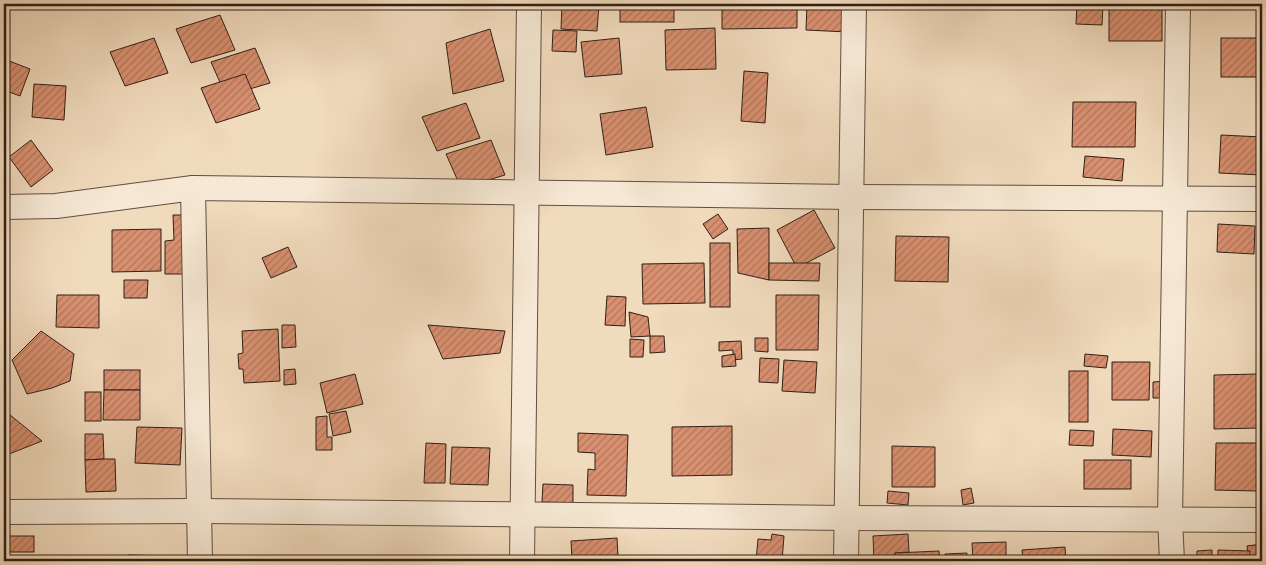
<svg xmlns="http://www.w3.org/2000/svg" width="1266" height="565" viewBox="0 0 1266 565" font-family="'IM FELL Great Primer',serif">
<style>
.building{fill:url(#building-hatch);stroke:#301f16}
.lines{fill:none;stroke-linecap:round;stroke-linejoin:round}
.street-casing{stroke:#604e40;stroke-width:26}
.street{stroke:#f6e8d4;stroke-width:24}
</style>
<defs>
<pattern id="building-hatch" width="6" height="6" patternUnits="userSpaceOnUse" patternTransform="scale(1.25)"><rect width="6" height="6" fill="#d99070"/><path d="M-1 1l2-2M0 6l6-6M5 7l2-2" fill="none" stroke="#b0755b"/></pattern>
</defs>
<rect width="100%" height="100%" fill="#f1dbbd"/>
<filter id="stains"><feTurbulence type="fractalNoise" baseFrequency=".004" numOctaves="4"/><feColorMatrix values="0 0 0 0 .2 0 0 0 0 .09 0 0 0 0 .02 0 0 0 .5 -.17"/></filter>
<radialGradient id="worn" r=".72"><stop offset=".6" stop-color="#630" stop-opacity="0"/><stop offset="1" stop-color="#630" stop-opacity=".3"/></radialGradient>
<!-- building -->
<g class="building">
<polygon points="562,4 599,4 597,31 561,29"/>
<rect x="620" y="4" width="54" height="18"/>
<polygon points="722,4 797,4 797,28 722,29"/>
<polygon points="807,4 849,4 848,32 806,30"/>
<polygon points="1077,4 1103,4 1102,25 1076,24"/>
<rect x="1109" y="4" width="53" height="37"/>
<polygon points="220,15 235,50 191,63 176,29"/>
<polygon points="715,28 716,69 666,70 665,30"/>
<polygon points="490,29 504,81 453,94 446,43"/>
<polygon points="553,30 577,31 576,52 552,51"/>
<polygon points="154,38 168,73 125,86 110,52"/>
<polygon points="619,38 622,74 585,77 581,42"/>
<rect x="1221" y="38" width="41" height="39"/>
<polygon points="255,48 270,83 226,96 211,62"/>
<polygon points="4,59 30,69 20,96 4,90"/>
<polygon points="744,71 768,73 765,123 741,121"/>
<polygon points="245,74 260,109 216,123 201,88"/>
<polygon points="34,84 66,86 64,120 32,117"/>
<polygon points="1073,102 1136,102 1135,147 1072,147"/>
<polygon points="466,103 480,138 437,151 422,117"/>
<polygon points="646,107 653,147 606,155 600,114"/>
<polygon points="1221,135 1262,137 1262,175 1219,173"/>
<polygon points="31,140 53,170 31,187 9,157"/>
<polygon points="491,140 505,175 461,188 446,154"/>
<polygon points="1085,156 1124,159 1122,181 1083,177"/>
<polygon points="814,210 835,248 797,268 777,230"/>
<polygon points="718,214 728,229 713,239 703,224"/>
<polygon points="173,215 190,215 189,274 165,274 165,241 174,240"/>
<polygon points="1218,224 1255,226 1254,254 1217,252"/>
<polygon points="769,228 769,280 738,273 737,229"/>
<polygon points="161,229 161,271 112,272 112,230"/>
<polygon points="896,236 949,237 948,282 895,281"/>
<rect x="710" y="243" width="20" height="64"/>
<polygon points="288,247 297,267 271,278 262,258"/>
<polygon points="704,263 705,303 643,304 642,264"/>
<polygon points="769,263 820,263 819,281 769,280"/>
<polygon points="124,280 148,280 147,298 124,298"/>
<polygon points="57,295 99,295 99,328 56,327"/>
<polygon points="776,295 819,295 818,350 776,350"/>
<polygon points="607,296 626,297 625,326 605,325"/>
<polygon points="629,312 648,317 650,336 631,337"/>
<polygon points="282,325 295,325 296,347 282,348"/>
<polygon points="428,325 505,331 500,353 443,359"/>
<polygon points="278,329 280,381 244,383 243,369 239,369 238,354 243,353 242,331"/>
<polygon points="41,331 74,354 70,381 52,388 27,394 12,360"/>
<polygon points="650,336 664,336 665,352 650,353"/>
<polygon points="755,338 768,338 768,352 755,351"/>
<polygon points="630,339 644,340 643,357 630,357"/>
<polygon points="741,341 742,359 733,360 733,350 719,351 719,342"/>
<polygon points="735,354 736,366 722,367 722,356"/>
<polygon points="1085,354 1108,356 1106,368 1084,366"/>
<polygon points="760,358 779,359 778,383 759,382"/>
<polygon points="784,360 817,362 815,393 782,391"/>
<polygon points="1112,362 1150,362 1149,400 1112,400"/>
<polygon points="295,369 296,384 284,385 284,370"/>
<rect x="104" y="370" width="36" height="20"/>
<rect x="1069" y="371" width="19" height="51"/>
<polygon points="355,374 363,404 327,413 320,383"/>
<polygon points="1258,374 1259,428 1214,429 1214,375"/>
<polygon points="1166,381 1167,398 1153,398 1153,382"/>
<polygon points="104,390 140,390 140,420 103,420"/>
<rect x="85" y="392" width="16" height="29"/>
<polygon points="4,410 42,441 4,456"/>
<polygon points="346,411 351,432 333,436 329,414"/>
<polygon points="327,416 327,437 332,437 332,450 316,450 316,417"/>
<polygon points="732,426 732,475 672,476 672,427"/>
<polygon points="137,427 182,428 180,465 135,463"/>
<polygon points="1113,429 1152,431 1151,457 1112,455"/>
<polygon points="1070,430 1094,431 1093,446 1069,445"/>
<polygon points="578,433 628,435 626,496 587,495 588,469 595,470 595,453 578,452"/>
<polygon points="85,434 103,434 104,459 85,460"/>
<polygon points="426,443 446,444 445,483 424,483"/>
<polygon points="1216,443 1257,443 1257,491 1215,490"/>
<polygon points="892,446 935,447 935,487 892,487"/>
<polygon points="452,447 490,448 488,485 450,484"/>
<polygon points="104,459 115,459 116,491 86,492 85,460"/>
<rect x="1084" y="460" width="47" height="29"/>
<polygon points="543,484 573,485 573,503 542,502"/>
<polygon points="971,488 974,503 963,505 961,490"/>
<polygon points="888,491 909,493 908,505 887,503"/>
<polygon points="772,534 784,536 782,561 756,561 758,539 771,540"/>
<polygon points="908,534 909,552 895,553 896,561 874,561 873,536"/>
<rect x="4" y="536" width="30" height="16"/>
<polygon points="617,538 618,556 572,559 571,541"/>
<polygon points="1006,542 1006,561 973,561 972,543"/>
<polygon points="1262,544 1262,561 1249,561 1247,546"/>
<polygon points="1065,547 1066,561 1023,561 1022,550"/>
<polygon points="1212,550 1212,561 1197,561 1197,551"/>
<polygon points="1218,550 1250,551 1249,561 1218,561"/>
<polygon points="939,551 940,561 896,561 895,553"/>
<polygon points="967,553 967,561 945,561 945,554"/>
<polygon points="128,555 169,556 169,561 128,561"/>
<rect x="1074" y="557" width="20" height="4"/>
<rect x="368" y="560" width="58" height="1"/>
</g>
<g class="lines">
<!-- street casing -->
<g class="street-casing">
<g id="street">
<polyline points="193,188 200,561"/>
<polyline points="4,207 56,206 193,188 851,197 1262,199"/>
<polyline points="4,512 199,511 846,518 1262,520"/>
<polyline points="522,561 529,4"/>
<polyline points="846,561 854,4"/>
<polyline points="1172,561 1170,519 1178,4"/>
</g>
</g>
<!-- street -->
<use href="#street" class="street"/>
</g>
<!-- margin -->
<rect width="1266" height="565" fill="none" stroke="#f1dbbd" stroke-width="20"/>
<rect x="5" y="5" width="1256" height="555" fill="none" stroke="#301f16" stroke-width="2.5"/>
<rect x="10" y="10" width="1246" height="545" fill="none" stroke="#301f16"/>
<rect width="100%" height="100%" filter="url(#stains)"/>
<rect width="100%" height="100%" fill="url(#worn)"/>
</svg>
